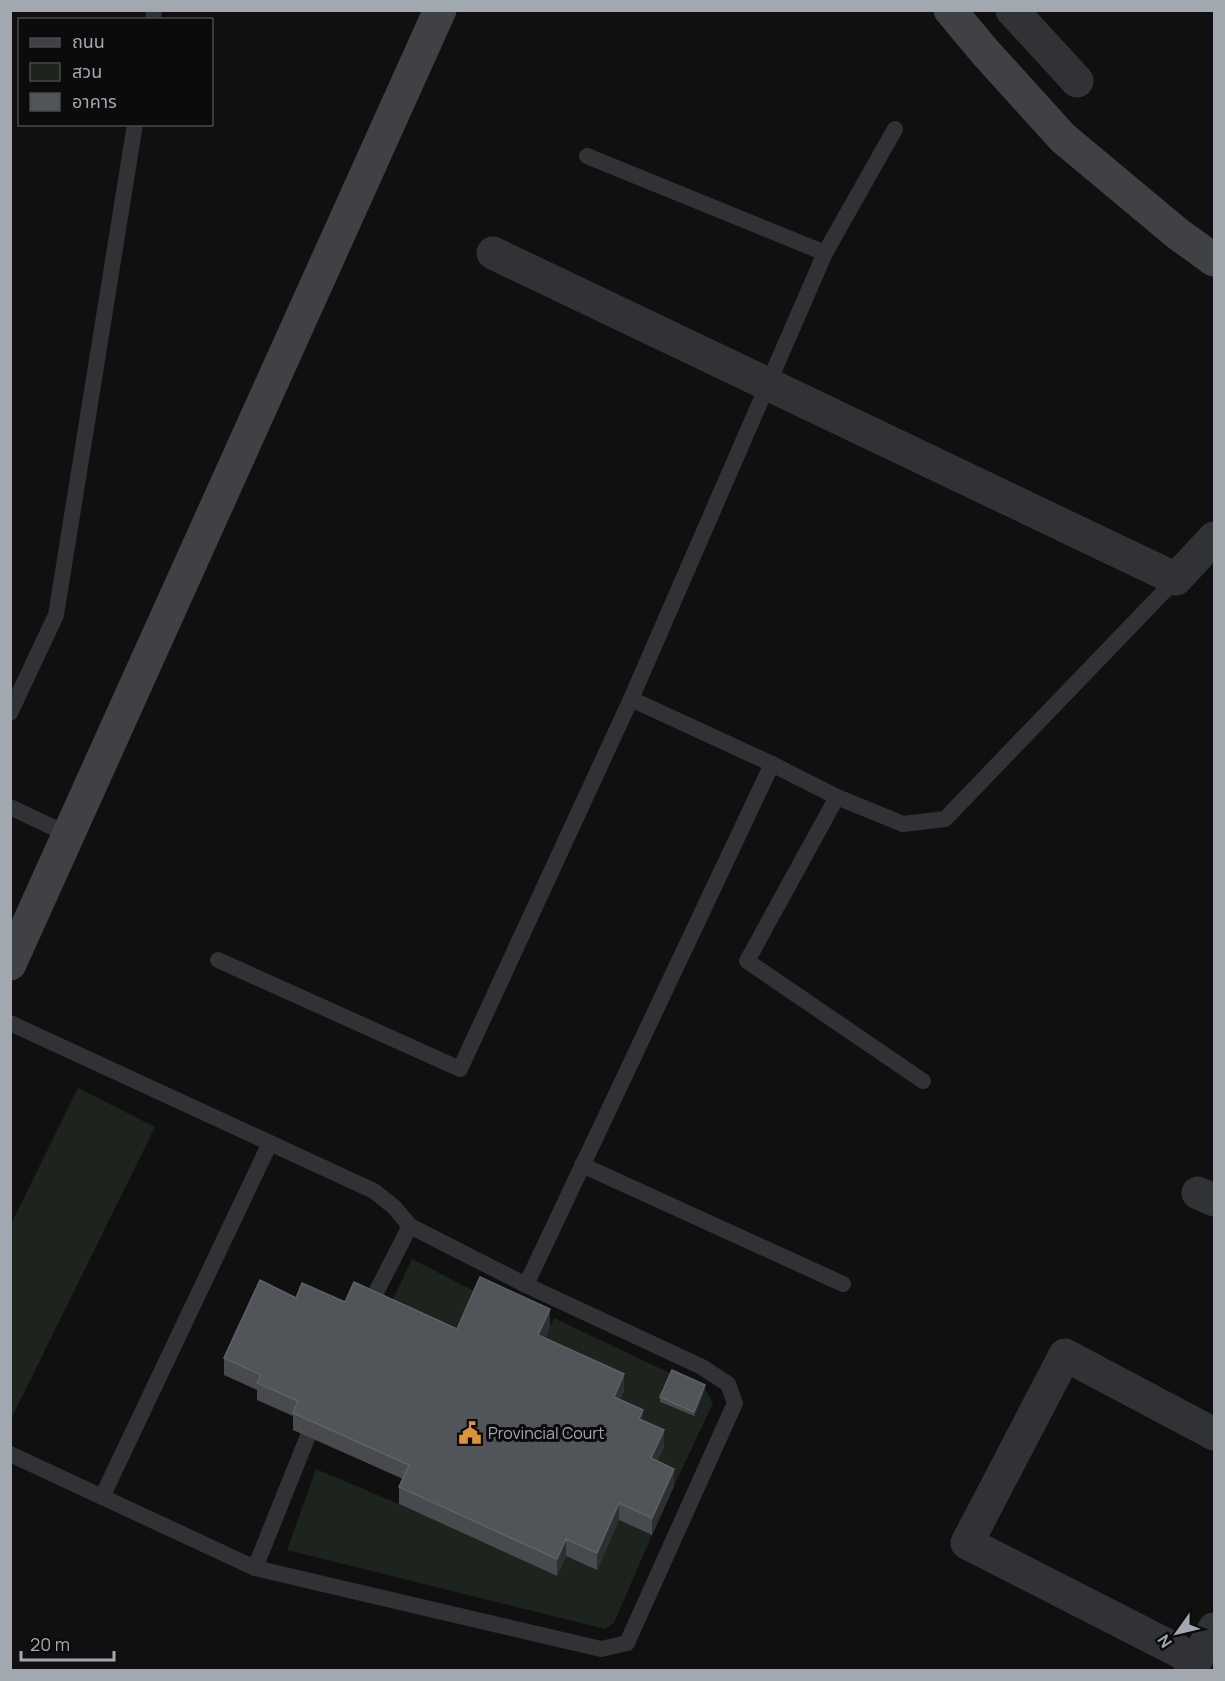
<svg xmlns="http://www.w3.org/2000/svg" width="1225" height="1681" viewBox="0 0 1225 1681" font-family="Manrope,'Noto Sans Thai',sans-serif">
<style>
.green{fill:#1d231d}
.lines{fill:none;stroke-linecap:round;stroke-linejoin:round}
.lane{stroke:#313235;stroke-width:16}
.street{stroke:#313235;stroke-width:33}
.secondary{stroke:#3f4145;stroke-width:33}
.wall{fill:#484a4d}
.shaded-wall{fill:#2d2f31}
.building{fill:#515458;stroke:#5e6166;stroke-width:1.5}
.labels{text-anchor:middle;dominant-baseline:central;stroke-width:6;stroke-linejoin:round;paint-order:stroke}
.poi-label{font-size:16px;fill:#a2a8b0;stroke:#0b0b0c;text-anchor:start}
</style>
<rect width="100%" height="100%" fill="#101011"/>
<!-- green -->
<g class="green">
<polygon points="78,1088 155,1127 11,1419 11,1224"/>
<polygon points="412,1259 480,1294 457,1346 386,1314"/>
<polygon points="554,1318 672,1374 660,1402 693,1416 705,1389 713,1403 674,1486 651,1475 538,1352"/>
<polygon points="316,1469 399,1504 557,1576 566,1556 597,1569 619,1520 652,1535 614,1623 605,1629 287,1550"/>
</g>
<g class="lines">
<!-- lane -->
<g class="lane">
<polyline points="153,20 154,10"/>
<polyline points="587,156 825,253"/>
<polyline points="631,699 772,764 837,797 903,824 945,819 1176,579"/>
<polyline points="10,713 56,615 135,124"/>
<polyline points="837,797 747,961 923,1081"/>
<polyline points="10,807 69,835"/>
<polyline points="218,960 460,1069 631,699 825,253 895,129"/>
<polyline points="10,1023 374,1191 394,1207 410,1226 526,1285 702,1367 728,1384 735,1403 627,1643 601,1649 255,1568 10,1454"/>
<polyline points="582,1165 843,1284"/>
<polyline points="526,1285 772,764"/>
<polyline points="369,1306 410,1226"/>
<polyline points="102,1497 270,1143"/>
<polyline points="255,1568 308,1436"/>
</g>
<!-- street -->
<g class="street">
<polyline points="1012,10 1077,81"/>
<polyline points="493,253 1176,579 1214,538"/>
<polyline points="1198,1193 1214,1200"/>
<polyline points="1196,1660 967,1543 1065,1355 1214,1434"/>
<polyline points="1190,1670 1214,1629"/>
</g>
<!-- secondary -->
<g class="secondary">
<polyline points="950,10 985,52 1063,138 1178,234 1214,260"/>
<polyline points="10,964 440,10"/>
</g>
</g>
<!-- wall -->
<g class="wall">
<polygon points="296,1298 345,1302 457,1329 550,1326 545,1338 624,1391 620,1400 643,1420 664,1447 657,1461 674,1486 652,1535 619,1520 597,1570 566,1556 557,1576 399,1504 399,1487 403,1479 293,1430 293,1416 257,1400 257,1390 224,1375 224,1358"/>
<polygon points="705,1389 694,1416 660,1402 660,1397"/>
</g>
<!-- shaded-wall -->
<g class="shaded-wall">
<polygon points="550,1309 550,1326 538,1352 538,1335"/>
<polygon points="624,1374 624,1391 614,1414 614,1397"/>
<polygon points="705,1385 705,1389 694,1416 694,1412"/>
<polygon points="643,1410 643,1427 639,1419"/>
<polygon points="664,1430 664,1447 651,1475 651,1458"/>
<polygon points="674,1469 674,1486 652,1535 652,1518"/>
<polygon points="619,1503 619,1520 597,1570 597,1553"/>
<polygon points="566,1539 566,1556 557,1576 557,1559"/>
</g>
<!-- building -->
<g class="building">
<polygon points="480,1277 550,1309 538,1335 624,1374 614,1397 643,1410 639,1419 664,1430 651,1458 674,1469 652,1518 619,1503 597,1553 566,1539 557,1559 399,1487 409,1465 293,1413 298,1401 257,1383 261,1375 224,1358 260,1280 296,1298 302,1283 345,1302 354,1282 457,1329"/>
<polygon points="672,1370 705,1385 694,1412 660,1397"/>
</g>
<!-- icons -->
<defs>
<g id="civic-bare" transform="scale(1.8)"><path d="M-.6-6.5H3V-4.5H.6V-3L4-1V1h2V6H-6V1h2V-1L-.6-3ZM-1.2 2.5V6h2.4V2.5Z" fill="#dc943c" stroke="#0b0b0c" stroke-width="2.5" paint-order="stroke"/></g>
</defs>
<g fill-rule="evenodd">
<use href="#civic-bare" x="470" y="1433"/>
</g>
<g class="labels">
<!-- poi labels -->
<g class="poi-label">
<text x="488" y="1433">Provincial Court</text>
</g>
</g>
<!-- border -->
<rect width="1225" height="1681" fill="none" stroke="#a2a8b0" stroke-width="24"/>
<!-- legend -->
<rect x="18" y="18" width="195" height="108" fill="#0b0b0c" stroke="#474a4e" stroke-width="1.5"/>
<rect x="30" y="38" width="30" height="9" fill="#3f4145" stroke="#474a4e" stroke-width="1.5"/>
<text x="72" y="48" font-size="18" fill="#a2a8b0">ถนน</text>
<rect x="30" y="63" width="30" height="18" fill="#1d231d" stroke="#474a4e" stroke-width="1.5"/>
<text x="72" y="78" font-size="18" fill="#a2a8b0">สวน</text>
<rect x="30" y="93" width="30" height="18" fill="#515458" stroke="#474a4e" stroke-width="1.5"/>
<text x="72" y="108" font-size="18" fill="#a2a8b0">อาคาร</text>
<!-- north arrow -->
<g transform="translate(1177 1633) rotate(236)" stroke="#0b0b0c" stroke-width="4.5" paint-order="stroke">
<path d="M0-4.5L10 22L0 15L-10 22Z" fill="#a2a8b0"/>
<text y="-9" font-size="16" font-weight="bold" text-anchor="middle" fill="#a2a8b0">N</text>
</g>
<!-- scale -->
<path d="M21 1651v9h93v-9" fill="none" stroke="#a2a8b0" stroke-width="3"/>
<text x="30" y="1651" font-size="18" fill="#a2a8b0" stroke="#0b0b0c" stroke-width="4.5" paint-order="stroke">20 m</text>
</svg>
